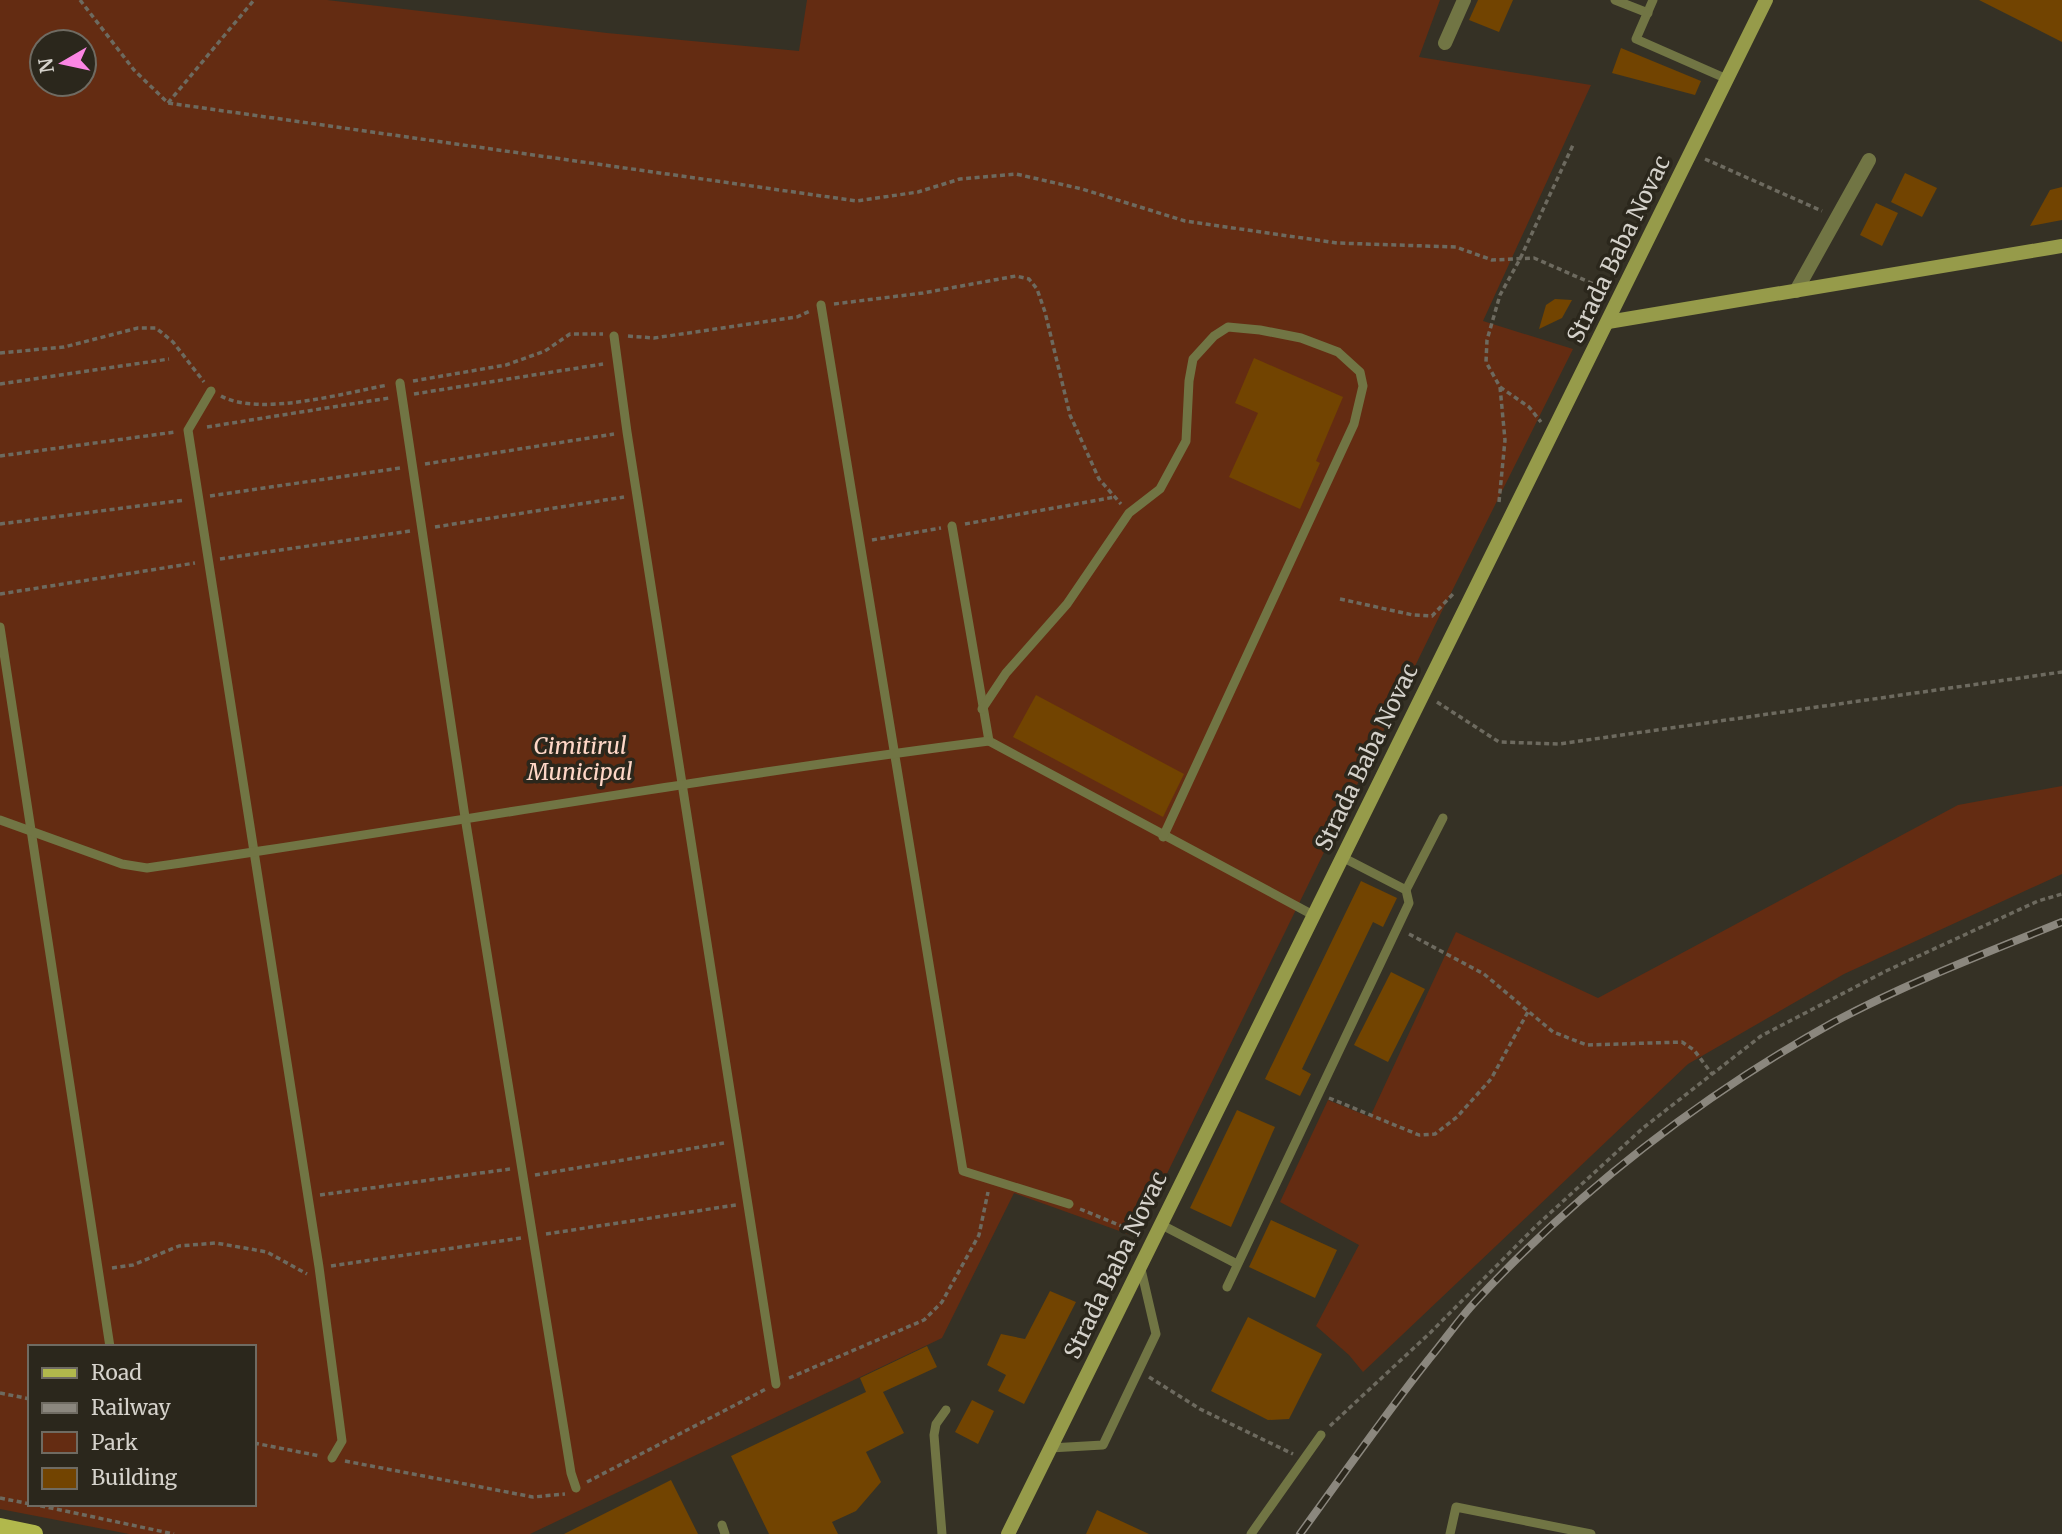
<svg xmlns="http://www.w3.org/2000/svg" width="2062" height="1534" viewBox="0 0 2062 1534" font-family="Merriweather,serif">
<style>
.green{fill:#642c12;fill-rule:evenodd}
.building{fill:#724401}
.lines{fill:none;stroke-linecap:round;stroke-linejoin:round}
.path{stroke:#6d6a5f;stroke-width:3.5;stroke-dasharray:5 3.5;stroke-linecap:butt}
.lane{stroke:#717544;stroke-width:9}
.street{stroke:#717544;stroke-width:14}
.secondary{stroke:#969b4a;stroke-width:14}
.primary{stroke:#b1b84c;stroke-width:18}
.rail-casing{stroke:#8b877e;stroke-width:8}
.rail{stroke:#2b271c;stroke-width:5;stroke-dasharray:16;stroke-linecap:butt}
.labels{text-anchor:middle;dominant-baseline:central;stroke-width:7;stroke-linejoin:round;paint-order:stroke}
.street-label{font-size:23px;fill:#d5d2cb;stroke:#2b271c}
.park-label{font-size:23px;font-style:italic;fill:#ffd7c7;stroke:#2b271c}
</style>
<rect width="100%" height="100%" fill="#353125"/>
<!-- green -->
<g class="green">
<path d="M 0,0 L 327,0 L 607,33 L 799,51 L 807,0 L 1440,0 L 1419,57 L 1591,85 L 1483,321 L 1573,349 L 1440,615 L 1136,1237 L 1014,1193 L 942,1338 L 530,1534 L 129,1534 L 0,1509 ZM 42,42 L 84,42 L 84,84 L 42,84 ZM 30,1347 L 254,1347 L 254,1504 L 30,1504 Z"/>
<polygon points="2062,786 2062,874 1844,974 1688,1064 1363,1372 1349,1355 1316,1326 1359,1245 1280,1202 1328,1100 1370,1117 1456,932 1598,998 1958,805"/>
</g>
<!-- building -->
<g class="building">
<polygon points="1478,0 1513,0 1499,32 1469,20"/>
<polygon points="1979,0 2062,0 2062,42"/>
<polygon points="1621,48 1701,81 1695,95 1612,73"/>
<polygon points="1905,173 1937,188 1922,217 1891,202"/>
<polygon points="2062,187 2062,220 2030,226 2050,190"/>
<polygon points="1876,203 1898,213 1882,246 1860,235"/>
<polygon points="1555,299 1572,300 1562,318 1539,329 1546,305"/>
<polygon points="1254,358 1343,397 1316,461 1320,463 1300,509 1229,477 1258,413 1235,403"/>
<polygon points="1036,695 1184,774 1163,817 1013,737"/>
<polygon points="1361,881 1397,898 1383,927 1373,922 1302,1069 1311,1074 1300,1096 1265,1079"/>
<polygon points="1391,972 1425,989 1388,1062 1354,1045"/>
<polygon points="1237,1110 1275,1127 1231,1227 1190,1208"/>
<polygon points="1271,1220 1337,1250 1315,1298 1249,1267"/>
<polygon points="1050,1291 1076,1302 1024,1404 998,1391 1006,1375 987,1365 1001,1334 1025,1339"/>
<polygon points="1248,1317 1322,1354 1289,1419 1268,1420 1211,1391"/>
<polygon points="927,1346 937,1367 883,1392 904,1433 866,1452 881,1482 856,1511 832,1522 838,1534 769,1534 731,1456 866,1392 860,1378"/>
<polygon points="972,1400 994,1411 978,1444 955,1432"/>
<polygon points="671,1480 698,1534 564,1534"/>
<polygon points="1097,1510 1149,1534 1086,1534"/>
</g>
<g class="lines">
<!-- path -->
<g class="path">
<polyline points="80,0 134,70 168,103 857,201 918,192 960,179 1016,174 1082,189 1185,221 1337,243 1456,247 1492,260 1534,258 1605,289"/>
<polyline points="168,103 254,0"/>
<polyline points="1705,159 1822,211"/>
<polyline points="834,304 923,293 1016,276 1029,279 1037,289 1045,312 1070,415 1099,479 1121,504"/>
<polyline points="628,336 654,338 797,317 810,311"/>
<polyline points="0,353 64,347 138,328 156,328 173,342 204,382"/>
<polyline points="413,381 506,365 545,351 570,334 603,334"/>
<polyline points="0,384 169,359"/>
<polyline points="1500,387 1529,407 1541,422"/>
<polyline points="414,394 603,364"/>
<path d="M 221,396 C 260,417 344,393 388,385"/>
<polyline points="207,427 389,398"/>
<polyline points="0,456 175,432"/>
<polyline points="425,464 614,434"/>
<polyline points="210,496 400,468"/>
<polyline points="1499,502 1505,440 1500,387 1486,362 1487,340 1500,295 1520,259 1573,145"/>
<polyline points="0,524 185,500"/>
<polyline points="965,524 1115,497"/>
<polyline points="435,527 624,497"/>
<polyline points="872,540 941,528"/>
<polyline points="220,559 410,531"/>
<polyline points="0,594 195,563"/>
<polyline points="1340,599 1413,615 1432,616 1453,594"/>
<polyline points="1437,702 1499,742 1559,744 2062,672"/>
<polyline points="1409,934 1484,974 1553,1032 1587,1045 1682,1042 1694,1050 1712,1074"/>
<polyline points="1329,1098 1419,1135 1435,1134 1457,1117 1491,1079 1529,1010"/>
<polyline points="535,1175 724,1143"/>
<polyline points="320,1195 510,1169"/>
<polyline points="1080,1209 1141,1234"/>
<polyline points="546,1234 736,1205"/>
<polyline points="331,1266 521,1238"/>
<polyline points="112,1268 133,1265 179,1246 216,1243 267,1252 307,1274"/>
<polyline points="1149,1377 1200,1409 1293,1454"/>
<polyline points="789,1378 924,1320 942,1302 979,1235 988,1192"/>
<polyline points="0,1393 30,1399"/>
<polyline points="1330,1426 1431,1332 1536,1226 1643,1128 1761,1036 1886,971 2038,901 2062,894"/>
<polyline points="254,1443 320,1456"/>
<polyline points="345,1461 533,1497 565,1494"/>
<polyline points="587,1482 766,1389"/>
<polyline points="0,1498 30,1504"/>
<polyline points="32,1504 174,1534"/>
</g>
<!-- lane -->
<g class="lane">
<polyline points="1615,0 1648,13"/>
<polyline points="1653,0 1636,39 1727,79"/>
<polyline points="821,305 963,1171 1069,1204"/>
<polyline points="614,336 627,432 776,1384"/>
<polyline points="400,383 465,817 571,1473 576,1488"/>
<polyline points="211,391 188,430 319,1267 342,1441 332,1458"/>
<polyline points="952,526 989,741 1313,915"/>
<polyline points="0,627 110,1347"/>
<polyline points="982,709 1006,673 1067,604 1129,513 1160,489 1186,441 1189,381 1193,359 1214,336 1228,327 1260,330 1301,338 1338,352 1360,372 1363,386 1354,424 1163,837"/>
<path d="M 0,820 L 122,864 L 147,868 C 428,827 707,777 989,741"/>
<polyline points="1406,890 1443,818"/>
<polyline points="1160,1224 1237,1264"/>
<polyline points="1227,1287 1409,903 1406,890 1342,857"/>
<polyline points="1050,1448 1103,1445 1156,1334 1140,1265"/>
<polyline points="722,1525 725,1534"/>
<polyline points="942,1534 934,1435 936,1424 946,1410"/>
<polyline points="1251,1534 1321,1435"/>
<polyline points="1450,1534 1456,1507 1591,1534"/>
</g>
<!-- street -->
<g class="street">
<polyline points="1445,43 1464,0"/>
<polyline points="1796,291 1869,160"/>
</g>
<!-- secondary -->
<g class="secondary">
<polyline points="1608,322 2062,246"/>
<polyline points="1008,1534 1766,0"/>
</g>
<!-- primary -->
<polyline class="primary" points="0,1527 34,1534"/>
<!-- rail casing -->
<g class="rail-casing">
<path id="rail" d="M 1300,1534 C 1343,1475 1384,1416 1429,1359 C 1445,1340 1459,1319 1476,1301 C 1578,1191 1702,1095 1834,1022 C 1907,983 1986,953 2062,922"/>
</g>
<!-- rail -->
<use href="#rail" class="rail"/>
</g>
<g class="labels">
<!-- street labels -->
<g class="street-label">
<text transform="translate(1618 249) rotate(-64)">Strada Baba Novac</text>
<text transform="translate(1366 757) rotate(-64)">Strada Baba Novac</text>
<text transform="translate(1115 1265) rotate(-64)">Strada Baba Novac</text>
</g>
<!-- park labels -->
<g class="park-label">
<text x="580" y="745">Cimitirul<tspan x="580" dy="26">Municipal</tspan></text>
</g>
</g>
<!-- legend -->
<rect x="28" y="1345" width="228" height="161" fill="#2b271c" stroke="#6f6b62" stroke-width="2"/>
<rect x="42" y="1368" width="35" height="10" fill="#b1b84c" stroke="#6f6b62" stroke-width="2"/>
<text x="91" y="1380" font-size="21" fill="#d5d2cb">Road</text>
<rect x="42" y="1403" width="35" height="10" fill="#8b877e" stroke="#6f6b62" stroke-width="2"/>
<text x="91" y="1415" font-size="21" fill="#d5d2cb">Railway</text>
<rect x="42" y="1432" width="35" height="21" fill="#642c12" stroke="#6f6b62" stroke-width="2"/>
<text x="91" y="1450" font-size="21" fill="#d5d2cb">Park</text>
<rect x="42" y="1468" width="35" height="21" fill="#724401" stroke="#6f6b62" stroke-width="2"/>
<text x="91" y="1485" font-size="21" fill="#d5d2cb">Building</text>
<!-- north arrow -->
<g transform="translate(63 63) rotate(261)"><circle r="33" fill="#2b271c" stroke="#6f6b62" stroke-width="2"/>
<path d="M0-5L12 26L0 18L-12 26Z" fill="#fc86e4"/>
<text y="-10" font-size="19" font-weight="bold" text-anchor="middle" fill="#d5d2cb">N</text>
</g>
</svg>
